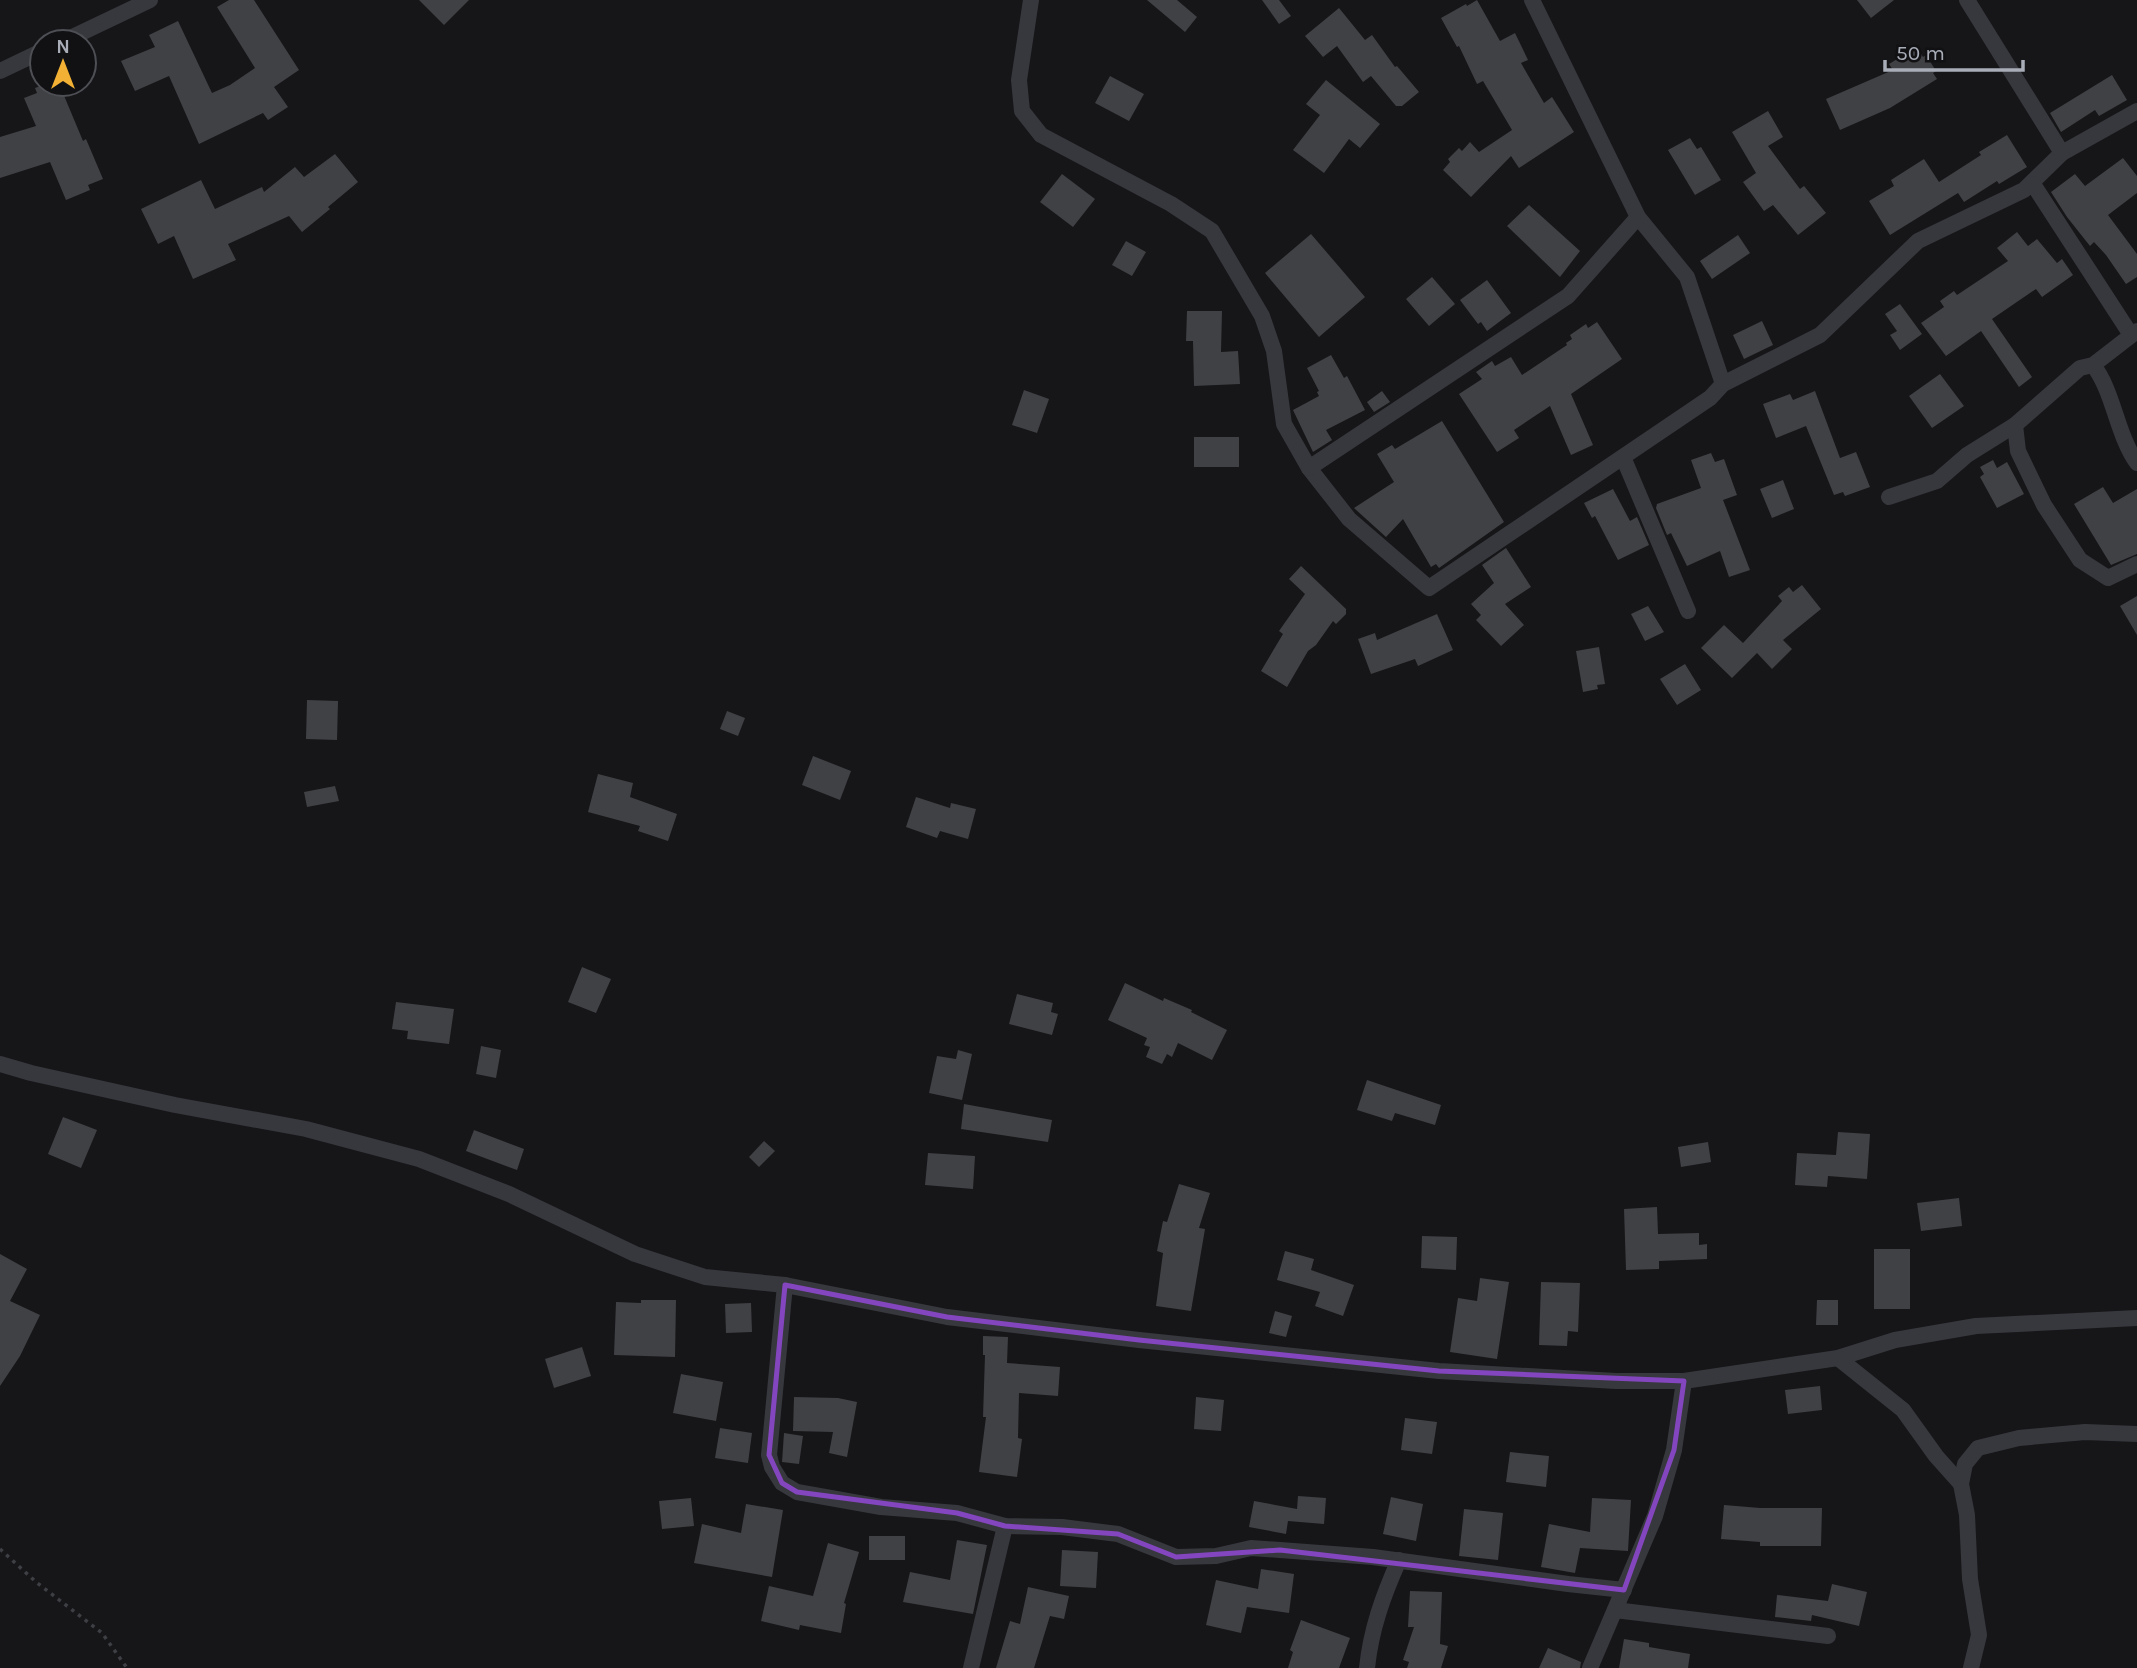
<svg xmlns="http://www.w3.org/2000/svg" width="2137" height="1668" viewBox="0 0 2137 1668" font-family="Karla,sans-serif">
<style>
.building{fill:#404145}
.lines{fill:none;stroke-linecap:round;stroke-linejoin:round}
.path{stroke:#3d3f44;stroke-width:3.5;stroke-dasharray:3.5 5;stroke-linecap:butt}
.street{stroke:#37383d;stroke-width:16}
.marked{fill:none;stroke:#8446be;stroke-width:5;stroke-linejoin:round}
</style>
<rect width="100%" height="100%" fill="#161618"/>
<!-- building -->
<g class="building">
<polygon points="229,0 254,0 299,70 274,87 288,107 268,120 263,113 199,144 169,76 135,91 121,61 155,47 149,35 178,21 212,93 230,85 255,68 217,7"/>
<polygon points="419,0 469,0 444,25"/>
<polygon points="1147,0 1177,0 1197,17 1185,32"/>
<polygon points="1262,0 1279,0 1291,16 1279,24"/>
<polygon points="1477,0 1500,41 1515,33 1528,60 1521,63 1544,103 1552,97 1574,132 1519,168 1511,156 1471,197 1443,170 1450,162 1448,159 1459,148 1462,151 1470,142 1479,152 1512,130 1483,81 1477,84 1459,46 1457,47 1441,18 1466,4 1467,6"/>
<polygon points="1857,0 1894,0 1871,18"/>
<polygon points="1339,8 1365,40 1372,35 1395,67 1397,66 1419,92 1402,106 1396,106 1371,76 1363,82 1337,46 1323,57 1305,36"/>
<polygon points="1917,47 1923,57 1926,55 1936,71 1933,73 1937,79 1890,108 1840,130 1826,99 1893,70 1889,64"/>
<polygon points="2112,75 2127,100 2099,116 2095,110 2061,132 2050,113"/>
<polygon points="1110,76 1144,94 1129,121 1095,103"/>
<polygon points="1326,80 1380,124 1360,148 1349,139 1324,173 1293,150 1320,115 1306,104"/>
<polygon points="46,84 49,84 51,89 60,86 83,141 86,139 103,179 88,185 90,190 66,200 50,162 0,178 0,137 36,126 24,98 37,93 35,88"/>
<polygon points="1768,111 1783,137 1768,146 1800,189 1804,186 1826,213 1798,235 1773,205 1764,211 1743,182 1756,173 1732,132"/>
<polygon points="2007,135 2027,167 1999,184 1997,181 1964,202 1958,193 1890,235 1869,201 1894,186 1891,180 1924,159 1939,182 1981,155 1979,152"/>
<polygon points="1690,138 1697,149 1701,147 1721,180 1695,195 1668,150"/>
<polygon points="335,154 358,182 328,207 330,209 302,232 289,216 228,244 236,260 193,279 174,236 158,244 141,209 201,180 215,209 262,187 264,192 295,167 304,177"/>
<polygon points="2123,158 2137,176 2137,193 2108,215 2137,254 2137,277 2126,284 2106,255 2094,242 2090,246 2067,217 2051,192 2075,174 2085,186"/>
<polygon points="1062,174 1095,199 1073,227 1040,202"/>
<polygon points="1529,205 1580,251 1560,277 1507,226"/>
<polygon points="2017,232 2028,246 2037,239 2057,263 2062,259 2073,275 2042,297 2036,289 1992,319 2032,377 2019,387 1981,331 1946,356 1921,323 1944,307 1940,301 1954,291 1957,295 2008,261 1997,248"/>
<polygon points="1311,234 1365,297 1319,337 1265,273"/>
<polygon points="1738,235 1750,253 1712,279 1700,261"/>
<polygon points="1126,241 1146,252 1132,276 1112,265"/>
<polygon points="1432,277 1455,304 1429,326 1406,299"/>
<polygon points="1487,280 1511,313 1487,331 1481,322 1478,324 1460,300"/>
<polygon points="1900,304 1922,334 1900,350 1890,335 1897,331 1885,314"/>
<polygon points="1187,311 1222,311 1221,352 1238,351 1240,384 1194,386 1193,341 1186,341"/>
<polygon points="1762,321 1773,345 1744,359 1733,335"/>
<polygon points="1597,322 1622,359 1571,394 1593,445 1571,455 1550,406 1514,430 1519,438 1497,452 1459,394 1482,379 1476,372 1492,361 1495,366 1511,357 1522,375 1567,345 1566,343 1572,339 1570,335 1586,324 1588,328"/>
<polygon points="1331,355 1344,378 1347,376 1365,410 1326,430 1332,440 1313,452 1293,410 1319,396 1317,392 1319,391 1307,368"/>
<polygon points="1940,374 1964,406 1932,428 1909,396"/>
<polygon points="1024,390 1049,399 1037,433 1012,425"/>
<polygon points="1382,391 1390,402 1374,412 1367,402"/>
<polygon points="1815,391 1840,458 1856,452 1870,487 1845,496 1843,492 1834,495 1806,426 1776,438 1763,404 1790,394 1793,400"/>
<polygon points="1442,421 1504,522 1439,568 1436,564 1431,567 1403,519 1386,537 1354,508 1394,482 1377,454 1392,445 1395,449"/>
<rect x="1194" y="437" width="45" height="30"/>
<polygon points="1711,453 1715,462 1724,459 1737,495 1723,500 1750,570 1729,577 1720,551 1687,566 1671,533 1667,535 1656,508 1657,504 1701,488 1691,460"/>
<polygon points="1993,460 1997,468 2007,462 2024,494 1997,508 1980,477 1984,474 1980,467"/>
<polygon points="1783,480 1794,509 1772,518 1760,489"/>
<polygon points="2103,487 2113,503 2137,489 2137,554 2111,565 2074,504"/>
<polygon points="1613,489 1630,521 1637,517 1649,545 1618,560 1595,516 1592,518 1584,503"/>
<polygon points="1506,548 1531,587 1505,604 1524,625 1501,646 1476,620 1481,615 1471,604 1494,583 1482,565"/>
<polygon points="1301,566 1346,609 1346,614 1336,624 1333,621 1316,645 1308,651 1287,687 1261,671 1283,634 1279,631 1305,594 1289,579"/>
<polygon points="1802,585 1821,609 1783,640 1792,649 1772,669 1757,653 1732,678 1701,648 1724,625 1743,643 1782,601 1778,596 1789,587 1793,592"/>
<polygon points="2137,596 2137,635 2120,606"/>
<polygon points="1648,606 1664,632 1645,641 1631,614"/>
<polygon points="1437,614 1453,650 1418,666 1415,659 1371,674 1358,639 1375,633 1377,640"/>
<polygon points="1599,647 1605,684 1597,685 1598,689 1583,692 1576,651"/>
<polygon points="1685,664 1701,690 1677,705 1660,679"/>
<polygon points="307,700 338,701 337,740 306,739"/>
<polygon points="727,711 745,718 738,736 720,729"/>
<polygon points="813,756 851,771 840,800 802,785"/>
<polygon points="598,774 633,783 630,797 677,814 668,841 638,831 640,826 588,812"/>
<polygon points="335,786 339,801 307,807 304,792"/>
<polygon points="916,797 950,808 951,803 976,809 968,839 940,831 937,838 906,827"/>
<polygon points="582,967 611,979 596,1013 568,1002"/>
<polygon points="1125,983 1163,1001 1164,998 1192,1010 1191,1012 1227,1030 1212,1060 1178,1043 1172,1057 1167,1054 1162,1064 1146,1057 1150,1047 1144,1045 1147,1038 1108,1020"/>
<polygon points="1017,994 1053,1003 1051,1012 1058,1014 1052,1035 1009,1024"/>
<polygon points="396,1002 454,1009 449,1044 407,1039 408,1031 392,1029"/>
<polygon points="481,1046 501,1050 496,1078 476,1074"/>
<polygon points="958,1050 972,1054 962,1100 929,1093 937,1056 956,1059"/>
<polygon points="1367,1080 1441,1105 1435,1125 1395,1113 1392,1121 1357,1110"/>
<polygon points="964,1104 1052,1120 1048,1142 961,1129"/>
<polygon points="63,1117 97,1130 81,1168 48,1154"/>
<polygon points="474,1130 524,1149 517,1170 466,1151"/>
<polygon points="1838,1132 1870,1134 1867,1179 1828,1176 1827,1187 1795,1185 1797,1153 1836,1155"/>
<polygon points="764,1141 775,1151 759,1167 749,1157"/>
<polygon points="1708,1142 1711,1162 1681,1167 1678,1147"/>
<polygon points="928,1153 975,1156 973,1189 925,1185"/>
<polygon points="1179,1184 1210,1193 1199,1228 1205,1229 1191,1311 1156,1306 1163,1253 1157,1251 1163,1221 1167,1222"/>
<polygon points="1959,1198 1962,1226 1921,1231 1917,1203"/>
<polygon points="1657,1207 1658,1234 1699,1233 1699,1245 1707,1244 1707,1259 1659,1261 1659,1269 1626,1270 1624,1209"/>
<polygon points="1422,1236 1457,1237 1456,1270 1421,1268"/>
<rect x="1874" y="1249" width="36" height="60"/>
<polygon points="1285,1251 1314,1259 1311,1270 1354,1285 1343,1316 1315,1306 1320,1292 1277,1280"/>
<polygon points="0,1254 27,1269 10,1301 40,1315 20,1356 0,1386"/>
<polygon points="1480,1278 1509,1282 1497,1359 1450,1352 1458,1298 1477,1301"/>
<polygon points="1541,1282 1580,1283 1578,1332 1568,1331 1567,1346 1539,1345"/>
<polygon points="641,1300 676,1300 675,1357 614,1355 616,1302 641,1303"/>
<polygon points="1817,1300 1838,1300 1838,1325 1816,1325"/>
<polygon points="751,1303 752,1332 726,1333 725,1304"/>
<polygon points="1275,1311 1292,1316 1286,1337 1269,1333"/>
<polygon points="983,1336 1008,1337 1007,1363 1060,1367 1058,1396 1019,1393 1018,1438 1022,1439 1017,1477 979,1472 986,1417 983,1417 985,1355 983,1355"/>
<polygon points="582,1347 591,1376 554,1388 545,1359"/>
<polygon points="681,1374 723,1382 716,1421 673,1413"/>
<polygon points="1820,1386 1822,1410 1788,1414 1785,1390"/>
<polygon points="794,1397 838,1398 857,1402 847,1457 829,1453 833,1432 793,1431"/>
<polygon points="1196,1397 1224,1400 1221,1431 1194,1429"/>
<polygon points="1405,1418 1437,1422 1432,1454 1401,1450"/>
<polygon points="720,1428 752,1433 748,1463 715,1458"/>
<polygon points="784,1433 803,1436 799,1464 782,1462"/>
<polygon points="1510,1452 1549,1456 1546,1487 1506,1482"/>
<polygon points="1298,1496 1326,1498 1324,1524 1288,1521 1286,1534 1249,1527 1254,1501 1297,1509"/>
<polygon points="1391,1497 1423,1504 1416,1541 1383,1534"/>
<polygon points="691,1498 694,1526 662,1529 659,1501"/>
<polygon points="1592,1498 1631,1500 1628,1551 1580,1548 1575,1573 1541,1567 1549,1524 1590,1532"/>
<polygon points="746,1504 783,1510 772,1577 694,1563 702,1524 741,1533"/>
<polygon points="1724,1505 1760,1508 1822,1508 1821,1546 1760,1546 1760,1542 1721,1539"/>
<polygon points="1464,1509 1503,1513 1498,1560 1459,1556"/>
<rect x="869" y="1536" width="36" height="24"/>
<polygon points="957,1540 987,1545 973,1614 903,1602 910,1572 950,1580"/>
<polygon points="828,1543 859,1552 844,1603 846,1604 841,1633 800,1625 799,1630 761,1621 769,1586 813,1596"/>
<polygon points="1062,1550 1098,1552 1096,1588 1060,1586"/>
<polygon points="1261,1569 1294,1574 1289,1613 1247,1607 1241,1633 1206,1625 1216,1580 1258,1589"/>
<polygon points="1832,1584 1867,1592 1859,1626 1812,1615 1811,1621 1775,1617 1777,1595 1828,1601"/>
<polygon points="1028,1587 1069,1596 1064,1619 1050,1616 1034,1668 996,1668 1010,1621 1020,1624"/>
<polygon points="1410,1591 1442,1592 1440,1644 1448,1646 1441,1668 1407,1668 1409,1662 1403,1660 1414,1627 1408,1627"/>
<polygon points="1301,1620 1350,1638 1339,1668 1288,1668 1293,1652 1290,1650"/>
<polygon points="1624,1639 1649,1643 1649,1647 1690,1654 1688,1668 1619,1668"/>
<polygon points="1548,1648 1581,1662 1580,1668 1539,1668"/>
</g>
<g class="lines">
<!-- path -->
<polyline class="path" points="0,1549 36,1582 102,1633 127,1668"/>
<!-- street -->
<g class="street">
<polyline points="1031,0 1019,80 1022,111 1041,135 1171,204 1212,231 1262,316 1274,351 1284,424 1309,468 1349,519 1429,588 1710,398 1723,384 1820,335 1918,241 2024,190 2062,153 2137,111"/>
<polyline points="1532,0 1638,217 1687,277 1723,384"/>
<polyline points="1967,0 2062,153"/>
<polyline points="62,42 150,0"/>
<polyline points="0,71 42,51"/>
<polyline points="2033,184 2131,335"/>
<polyline points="2137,331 2093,365 2080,368 2015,425 2018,451 2044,505 2080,560 2108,578 2137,564"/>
<path d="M 2093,365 C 2114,392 2116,433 2137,463"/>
<polyline points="1623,457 1688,611"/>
<polyline points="1309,468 1568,296 1638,217"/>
<polyline points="1889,497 1937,481 1967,455 2015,425"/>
<polyline points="0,1064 31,1073 175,1105 306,1129 419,1159 509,1194 635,1254 705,1277 785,1285 947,1317 1139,1340 1439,1371 1616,1381 1684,1381 1838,1358 1895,1340 1976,1326 2137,1318"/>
<polyline points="785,1285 769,1455 772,1467 782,1483 797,1492 881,1507 957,1513 1005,1526 1062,1527 1118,1534 1176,1557 1216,1556 1251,1548 1280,1550 1373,1557 1568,1584 1624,1590"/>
<polyline points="1838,1358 1903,1410 1936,1456 1961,1484"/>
<polyline points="1615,1610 1828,1636"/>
<polyline points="971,1668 1005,1526"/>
<path d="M 1367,1668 C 1371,1629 1383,1596 1399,1560"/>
<polyline points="1590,1668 1655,1516 1674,1450 1684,1381"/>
<polyline points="1971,1668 1979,1635 1970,1579 1967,1515 1961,1484 1965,1464 1978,1448 2019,1438 2085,1432 2137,1434"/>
</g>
</g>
<!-- marked area -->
<path class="marked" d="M 785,1285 L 947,1317 L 1139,1340 L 1439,1371 L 1684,1381 L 1674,1450 L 1624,1590 L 1280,1550 L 1176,1557 L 1118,1534 L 1005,1526 L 957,1513 L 797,1492 L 782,1483 L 769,1455 Z"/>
<!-- north arrow -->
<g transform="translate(63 63)"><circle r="33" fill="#111113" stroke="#4d4f55" stroke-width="2"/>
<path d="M0-5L12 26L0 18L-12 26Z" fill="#f2b134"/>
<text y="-10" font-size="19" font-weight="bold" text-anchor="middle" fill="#a8adb8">N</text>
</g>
<!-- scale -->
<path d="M1885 60v10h138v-10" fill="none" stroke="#a8adb8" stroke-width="3.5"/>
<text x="1896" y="60" font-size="21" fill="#a8adb8" stroke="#111113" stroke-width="5" paint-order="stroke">50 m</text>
</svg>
